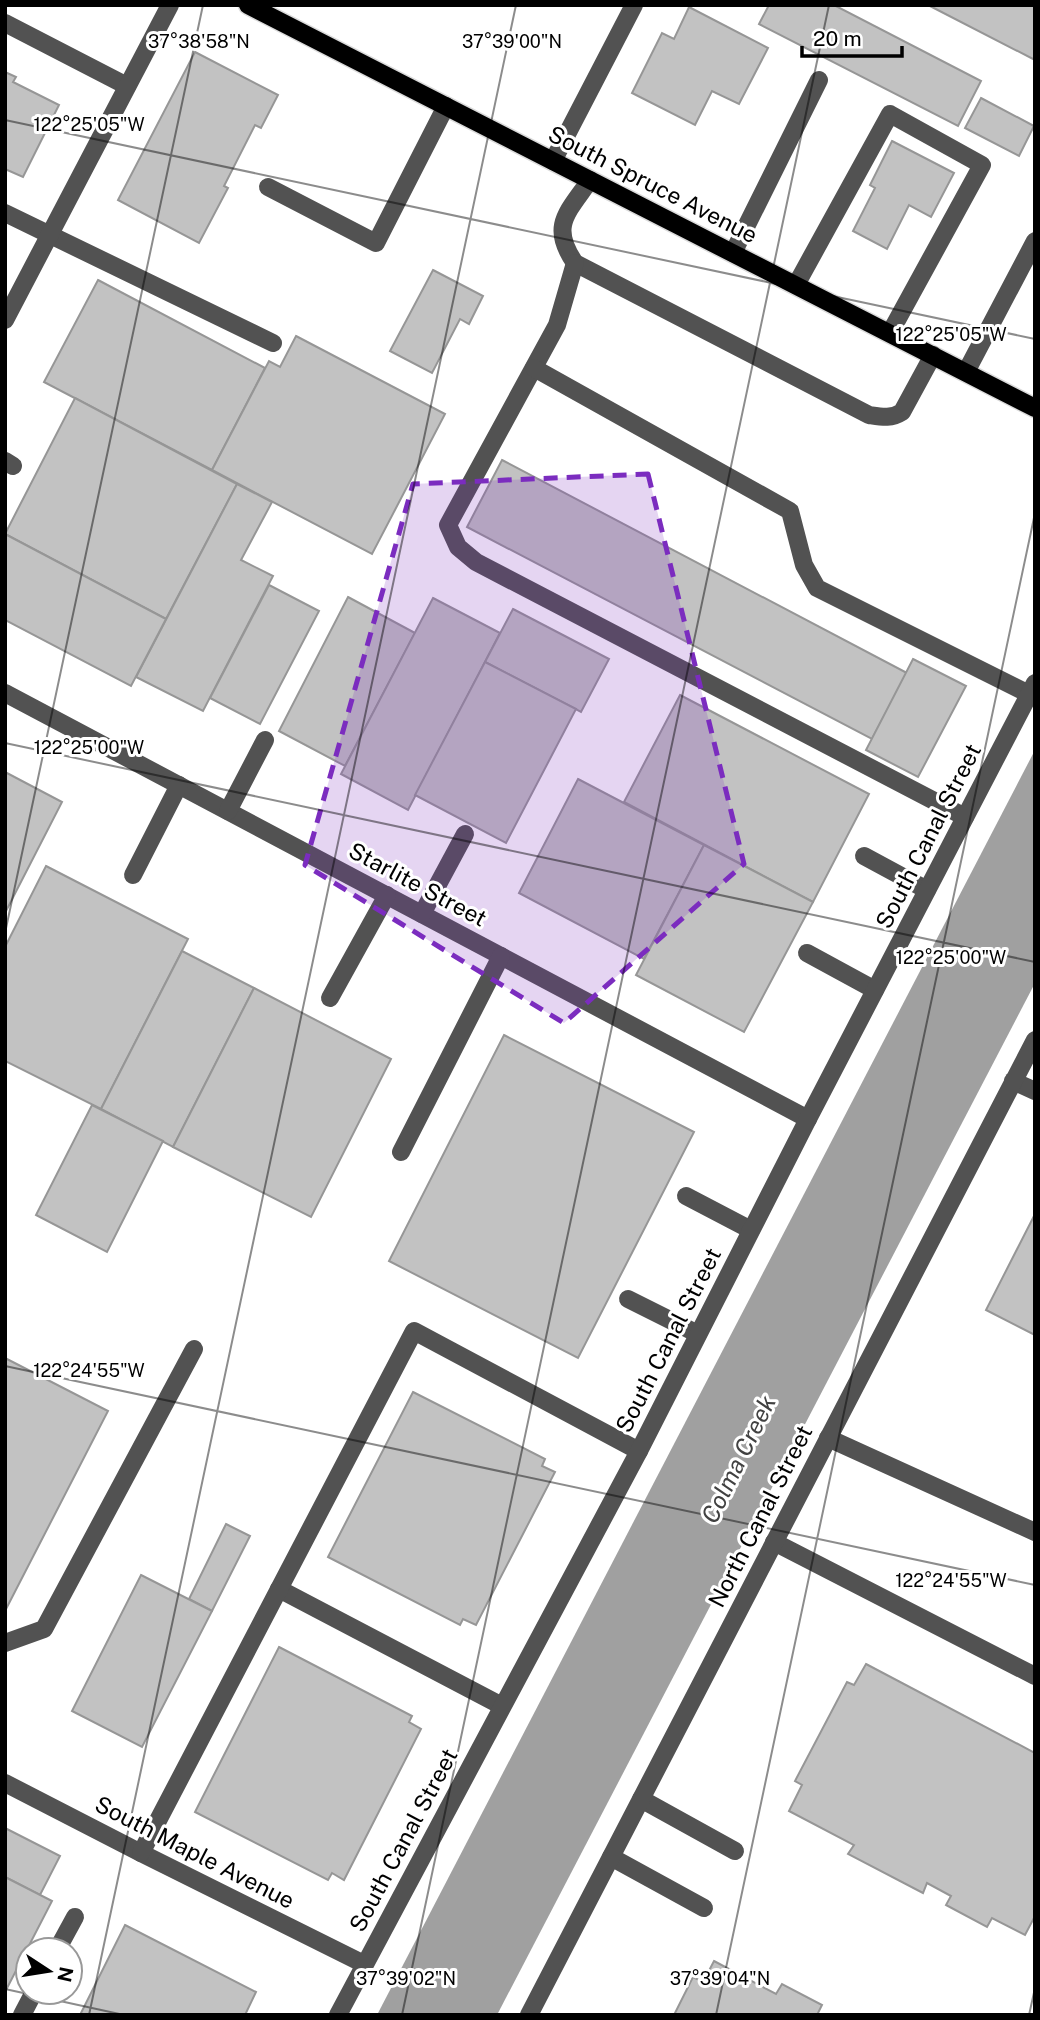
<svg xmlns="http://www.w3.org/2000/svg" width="1040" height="2020" viewBox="0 0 1040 2020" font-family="'Public Sans',sans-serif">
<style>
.water{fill:#a0a0a0}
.building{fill:#c2c2c2;stroke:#969696;stroke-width:2}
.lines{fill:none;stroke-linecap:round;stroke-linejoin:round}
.major-casing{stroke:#dbdbdb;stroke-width:21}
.minor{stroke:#525252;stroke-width:18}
.major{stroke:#000;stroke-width:18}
.marked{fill:#7b2cbf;fill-opacity:0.2;stroke:#7b2cbf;stroke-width:5;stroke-dasharray:14 9;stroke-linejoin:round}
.ticks{fill:none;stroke:#000;stroke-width:2;stroke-opacity:0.45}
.labels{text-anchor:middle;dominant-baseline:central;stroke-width:6;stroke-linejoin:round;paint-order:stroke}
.street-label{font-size:23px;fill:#000;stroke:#fff}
.water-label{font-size:24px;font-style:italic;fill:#414141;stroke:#fff}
.ticks-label{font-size:18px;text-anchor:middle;fill:#000;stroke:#fff;stroke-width:6;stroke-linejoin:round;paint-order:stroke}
</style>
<rect width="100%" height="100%" fill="#fff"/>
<!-- water -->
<polygon class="water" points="1035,750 1035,983 497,2015 377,2015"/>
<!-- building -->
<g class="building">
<polygon points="769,5 834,5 981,81 958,126 759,24"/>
<polygon points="928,5 1035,5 1035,60"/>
<polygon points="689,7 768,48 739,104 712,91 695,125 632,93 662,33 674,39"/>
<polygon points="195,52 278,95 261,128 255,125 224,186 228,188 199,243 118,200"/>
<polygon points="5,72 16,77 13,82 59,105 23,177 5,169"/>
<polygon points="981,98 1034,126 1019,156 965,128"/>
<polygon points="892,141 954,173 931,217 909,205 887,249 853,231 875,188 870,185"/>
<polygon points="433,270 483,296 469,324 460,319 432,373 390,351"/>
<polygon points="98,280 265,368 212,470 44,382"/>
<polygon points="296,336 445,414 372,554 212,470 269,361 280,367"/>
<polygon points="75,398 237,484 166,619 5,534"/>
<polygon points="502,460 907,673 872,739 467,527"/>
<polygon points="237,484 272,502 241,560 273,576 203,711 136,677"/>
<polygon points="5,534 166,619 131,686 5,620"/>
<polygon points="269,585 319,611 260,724 210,698"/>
<polygon points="348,597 415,633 345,766 279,731"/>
<polygon points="433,598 500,633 408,810 341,774"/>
<polygon points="513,609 609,659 581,712 485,662"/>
<polygon points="913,659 966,686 918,777 866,750"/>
<polygon points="485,662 576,709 506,843 415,795"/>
<polygon points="680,695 869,794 813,902 624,802"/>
<polygon points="5,772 62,802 5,913"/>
<polygon points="578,779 704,845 644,959 519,893"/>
<polygon points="704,845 813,902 744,1032 636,975"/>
<polygon points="46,866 188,939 101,1109 5,1061 5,947"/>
<polygon points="182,951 254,988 173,1147 101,1109"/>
<polygon points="254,988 391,1059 311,1217 173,1147"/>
<polygon points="504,1035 694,1132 578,1358 389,1261"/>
<polygon points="92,1105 163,1141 107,1252 36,1215"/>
<polygon points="1035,1214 1035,1335 986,1310"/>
<polygon points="5,1358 108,1411 5,1611"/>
<polygon points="413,1392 545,1459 542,1466 555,1472 476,1625 463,1619 460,1625 328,1557"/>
<polygon points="226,1524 250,1536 212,1611 189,1599"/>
<polygon points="141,1575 212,1611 142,1747 72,1711"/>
<polygon points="279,1647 412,1716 409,1722 421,1729 344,1880 332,1873 328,1880 195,1812"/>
<polygon points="866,1664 1035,1753 1035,1916 1025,1935 992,1918 987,1927 946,1905 951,1896 927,1883 923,1893 848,1854 854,1845 789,1811 802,1785 795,1781 847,1682 854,1685"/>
<polygon points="5,1828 60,1856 40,1895 5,1877"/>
<polygon points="5,1877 52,1901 5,1992"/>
<polygon points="125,1925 256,1992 245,2015 80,2015"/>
<polygon points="714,1961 776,1994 782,1984 822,2005 817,2015 674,2015 693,1977 703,1982"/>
</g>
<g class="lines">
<!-- major casing -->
<g class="major-casing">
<polyline id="major" points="248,5 1035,408"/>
</g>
<!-- minor -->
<g class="minor">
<polyline points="5,23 127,86"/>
<polyline points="553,161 634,5"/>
<path d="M 590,180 C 568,212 549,226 575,263 L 869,415 C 882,417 891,419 902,412 L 933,355"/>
<polyline points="268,187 376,243 446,106"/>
<polyline points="5,213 273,343"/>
<polyline points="733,253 819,80"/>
<polyline points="575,263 557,325 448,525 458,547 476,562 965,817"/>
<polyline points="796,285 890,114 982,165 890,333"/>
<polyline points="5,320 170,5"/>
<polyline points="534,368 790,511 804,565 817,588 1029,694"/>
<polyline points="966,372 1035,241"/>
<polyline points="5,461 13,466"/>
<polyline points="5,693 808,1119"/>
<polyline points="228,811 265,740"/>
<polyline points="864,856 927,890"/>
<polyline points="133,875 179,785"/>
<polyline points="422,914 465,834"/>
<polyline points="807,953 875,990"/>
<polyline points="330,998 387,895"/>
<polyline points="1013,1081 1035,1091"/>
<polyline points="401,1152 501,956"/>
<polyline points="686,1196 751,1230"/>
<polyline points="628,1299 698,1334"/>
<polyline points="828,1438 1035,1532"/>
<polyline points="774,1542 1035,1676"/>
<polyline points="279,1589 502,1706"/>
<polyline points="5,1643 44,1629 194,1349"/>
<polyline points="5,1783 141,1853 364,1964"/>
<polyline points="641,1799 735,1851"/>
<polyline points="141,1853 414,1331 639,1451"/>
<polyline points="611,1857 704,1908"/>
<polyline points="57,1950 75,1917"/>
<polyline points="22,2015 34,1992"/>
<polyline points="338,2015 639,1451 808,1119 1035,683"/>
<polyline points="529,2015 1035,1040"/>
</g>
<!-- major -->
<use href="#major" class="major"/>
</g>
<!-- marked area -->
<path class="marked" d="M 648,474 L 744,864 L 564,1023 L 305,865 L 413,484 Z"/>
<!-- ticks -->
<path class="ticks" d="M 5,120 L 1035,339M 5,743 L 1035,962M 5,933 L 203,5M 5,1366 L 1035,1585M 5,1989 L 124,2015M 89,2015 L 516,5M 402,2015 L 829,5M 716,2015 L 1035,513M 1029,2015 L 1035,1988"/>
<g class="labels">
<!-- street labels -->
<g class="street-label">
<text transform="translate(653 184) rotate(27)">South Spruce Avenue</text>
<text transform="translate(928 836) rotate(-63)">South Canal Street</text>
<text transform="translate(418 884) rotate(28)">Starlite Street</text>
<text transform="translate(668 1340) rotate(-63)">South Canal Street</text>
<text transform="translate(760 1516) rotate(-63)">North Canal Street</text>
<text transform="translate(403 1840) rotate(-62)">South Canal Street</text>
<text transform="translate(195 1852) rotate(27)">South Maple Avenue</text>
</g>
<!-- water labels -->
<g class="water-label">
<text transform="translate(738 1459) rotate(-64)">Colma Creek</text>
</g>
</g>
<g class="ticks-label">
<text x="199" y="48">37°38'58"N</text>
<text x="512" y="48">37°39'00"N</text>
<text x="89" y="131">122°25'05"W</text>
<text x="951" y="341">122°25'05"W</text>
<text x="89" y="754">122°25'00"W</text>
<text x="951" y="964">122°25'00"W</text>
<text x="89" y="1377">122°24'55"W</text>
<text x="951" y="1587">122°24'55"W</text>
<text x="406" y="1985">37°39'02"N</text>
<text x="720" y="1985">37°39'04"N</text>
</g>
<!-- border -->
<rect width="1040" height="2020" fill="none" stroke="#000000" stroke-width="14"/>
<!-- north arrow -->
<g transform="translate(49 1971) rotate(102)"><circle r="33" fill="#ffffff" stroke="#999999" stroke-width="2"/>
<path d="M0-5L12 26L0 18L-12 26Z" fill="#000000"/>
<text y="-10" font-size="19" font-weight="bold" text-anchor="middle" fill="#000000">N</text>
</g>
<!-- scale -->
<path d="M802 46v10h100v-10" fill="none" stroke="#000000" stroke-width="3.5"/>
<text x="813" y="46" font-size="21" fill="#000000" stroke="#ffffff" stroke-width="5" paint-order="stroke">20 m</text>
</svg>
